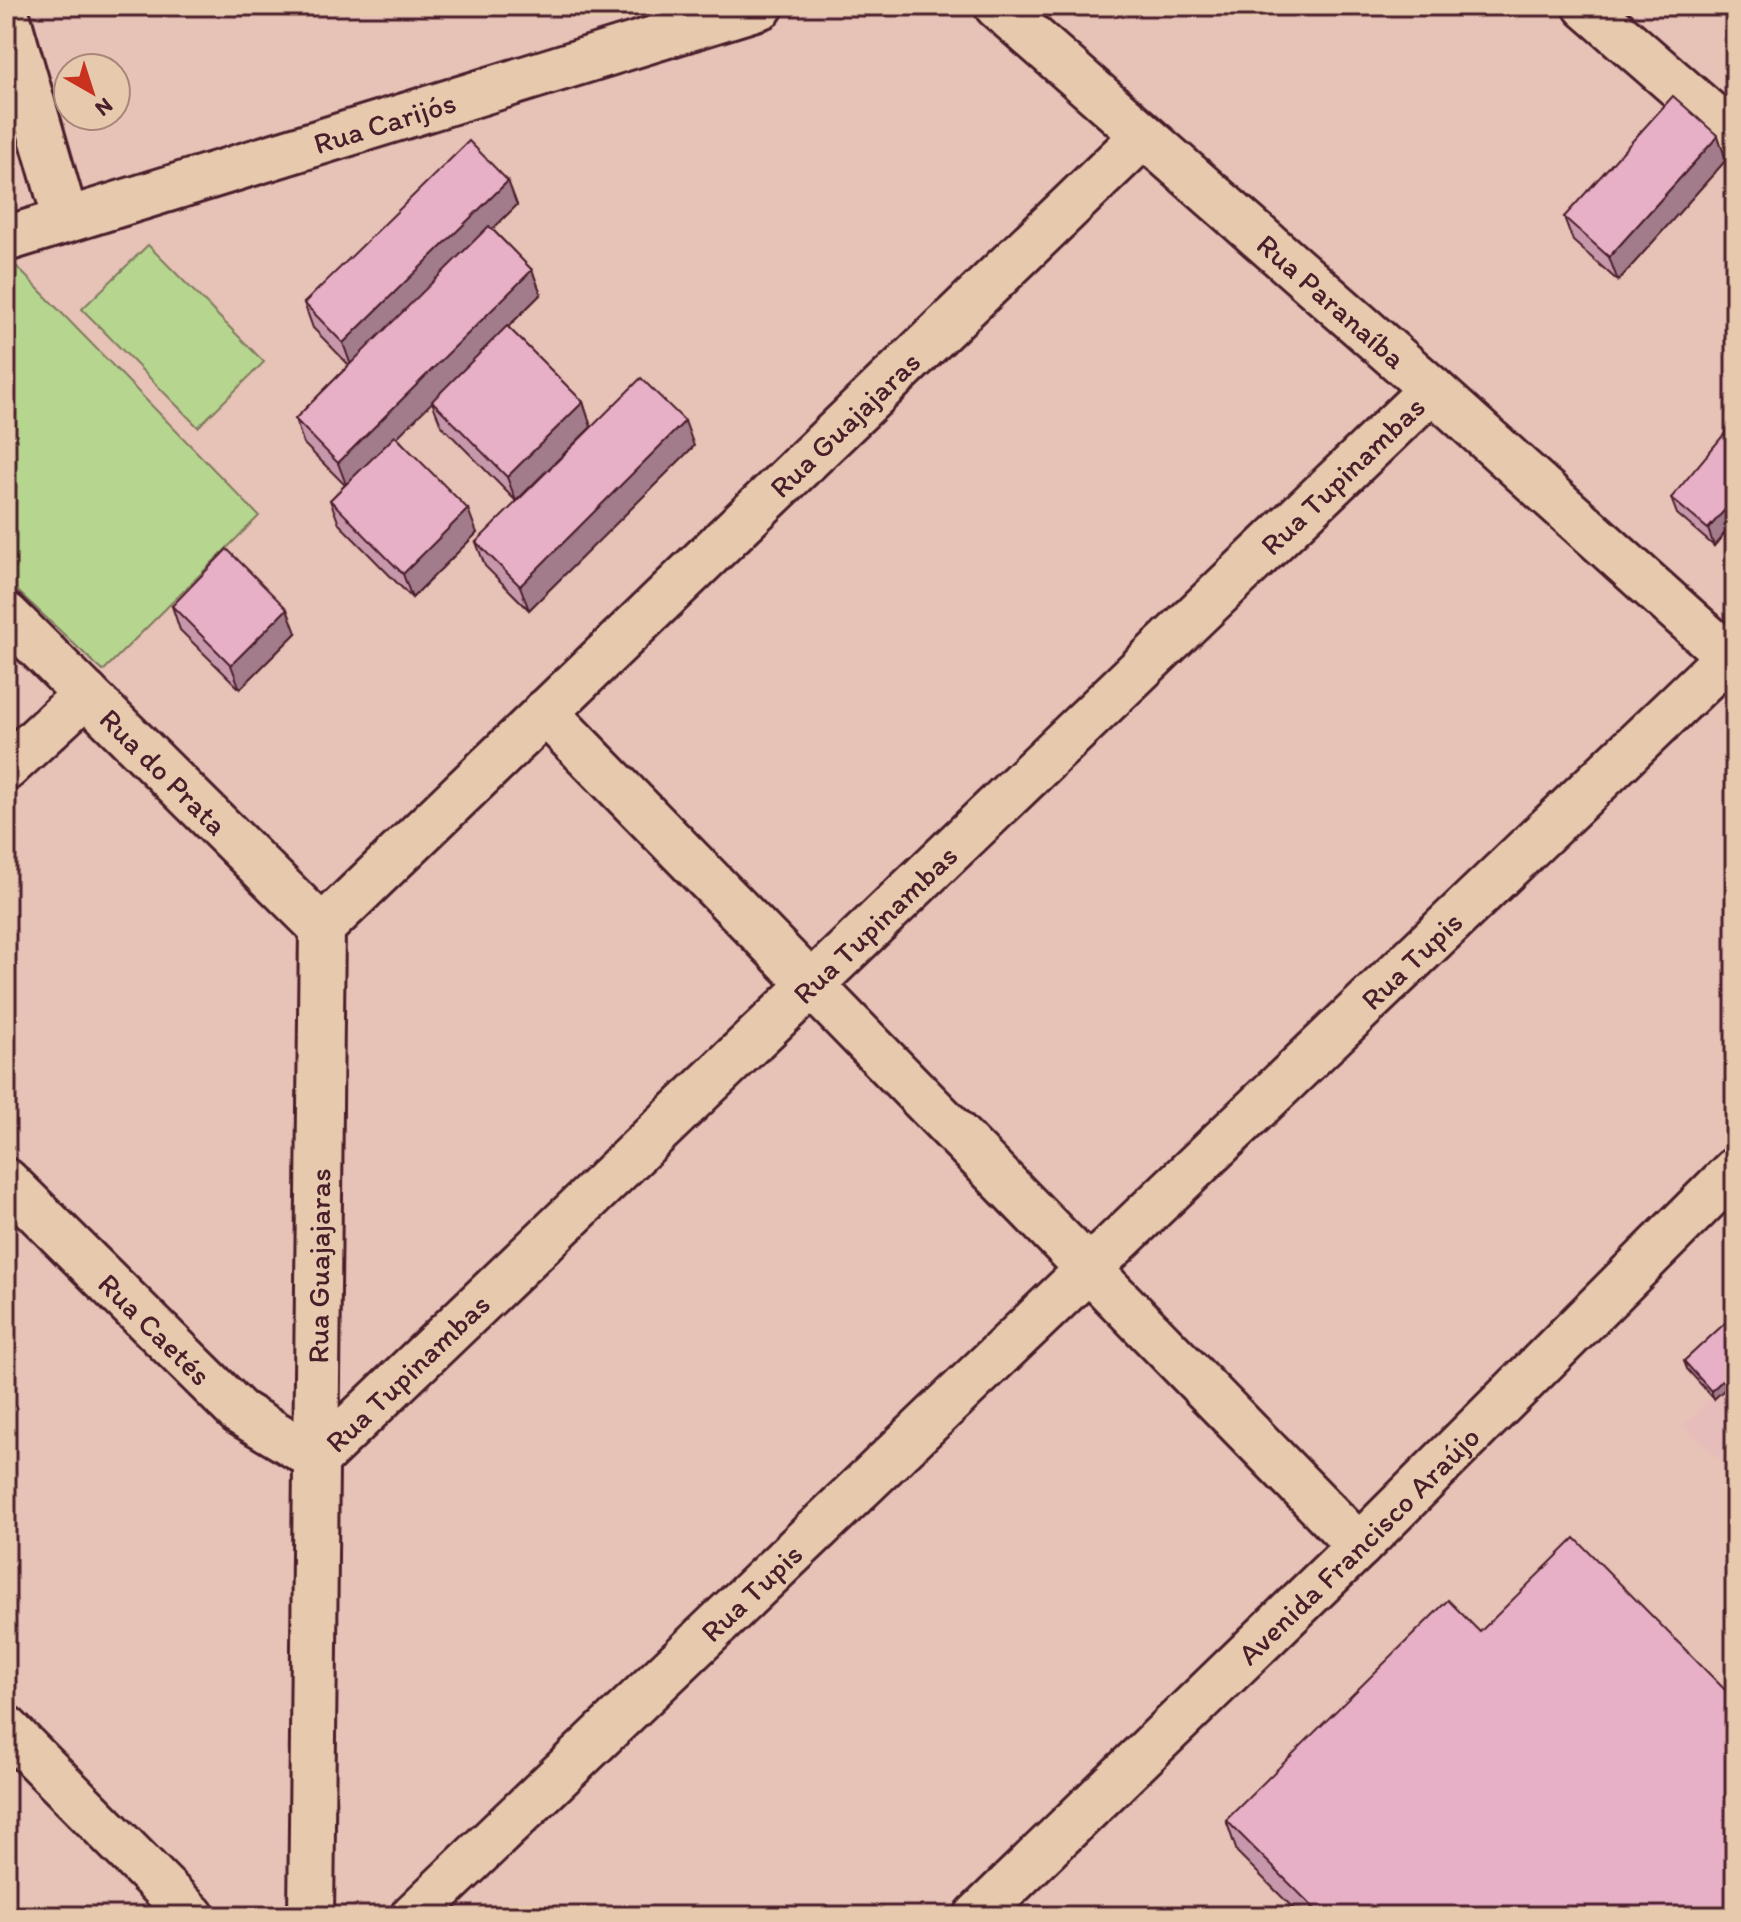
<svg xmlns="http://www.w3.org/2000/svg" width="1741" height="1922" viewBox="0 0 1741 1922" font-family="Itim,sans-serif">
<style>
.built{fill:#e7bdbb}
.green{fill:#b6d690;stroke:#807a5e;stroke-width:2}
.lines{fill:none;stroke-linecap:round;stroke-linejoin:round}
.minor-casing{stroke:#4a1f2b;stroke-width:50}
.minor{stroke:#e7caae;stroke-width:44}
.wall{fill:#c797ab;stroke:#4a1f2b;stroke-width:2}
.shaded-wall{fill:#a27b8b;stroke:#4a1f2b;stroke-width:2}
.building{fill:#e7b0c7;stroke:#4a1f2b;stroke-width:2}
.labels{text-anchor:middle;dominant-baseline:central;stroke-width:7;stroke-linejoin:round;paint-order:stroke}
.street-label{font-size:30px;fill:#4a1f2b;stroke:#e7caae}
</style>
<rect width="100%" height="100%" fill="#e7c2b6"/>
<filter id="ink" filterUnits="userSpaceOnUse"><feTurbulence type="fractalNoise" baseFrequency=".0125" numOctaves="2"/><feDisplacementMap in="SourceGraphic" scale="16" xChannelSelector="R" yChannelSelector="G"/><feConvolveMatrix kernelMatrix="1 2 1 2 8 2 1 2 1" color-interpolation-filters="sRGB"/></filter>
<g filter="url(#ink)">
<!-- built -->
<polygon class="built" points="1735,1373 1735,1473 1683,1426"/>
<!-- green -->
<g class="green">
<polygon points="148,245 264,362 198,427 82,309"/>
<polygon points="16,266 259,516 103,671 6,580 6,268"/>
</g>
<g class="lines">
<!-- minor casing -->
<g class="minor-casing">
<g id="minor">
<path id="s1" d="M 997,6 L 1432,389 L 1735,662"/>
<polyline points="1586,6 1735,136"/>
<polyline points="6,12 66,220"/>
<path id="s2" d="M 6,239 L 761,6"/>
<path id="s3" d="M 6,615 L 322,928"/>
<polyline points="545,712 1359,1546"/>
<polyline points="6,768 86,694"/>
<path id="s4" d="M 6,1181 L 239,1412 L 317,1459 L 1432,389"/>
<polyline points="6,1728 192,1916"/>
<path id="s5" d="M 311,1916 L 322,928 L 1143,136"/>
<path id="s6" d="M 413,1916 L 1735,650"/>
<path id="s7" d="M 977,1916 L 1359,1546 L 1735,1170"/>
</g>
</g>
<!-- minor -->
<use href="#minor" class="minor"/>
</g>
<!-- wall -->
<g class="wall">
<polygon points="1718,136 1726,160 1618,281 1573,241 1564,217"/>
<polygon points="508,181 517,205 492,229 532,270 541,294 508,327 583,402 591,427 516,501 441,425 432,402 397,437 477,533 412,598 339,524 330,500 345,485 304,444 295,419 349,365 313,328 304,303"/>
<polygon points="1735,439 1735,521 1714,546 1677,514 1671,498"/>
<polygon points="694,446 529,610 485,566 476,542"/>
<polygon points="172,606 296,633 240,689 180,630"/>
<polygon points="1735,1314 1714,1399 1687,1369 1684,1361"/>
<polygon points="1480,1632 1735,1916 1301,1916 1237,1852 1226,1820"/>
</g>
<!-- shaded-wall -->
<g class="shaded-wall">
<polygon points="1718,136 1726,160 1618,281 1609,257"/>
<polygon points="508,181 517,205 352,368 343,343"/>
<polygon points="532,270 541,294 347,487 338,463"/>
<polygon points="583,402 591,427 516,501 507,477"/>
<polygon points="685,421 694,446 529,610 520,586"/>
<polygon points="1735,498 1735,521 1714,546 1708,529"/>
<polygon points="468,509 477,533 412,598 403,574"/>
<polygon points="287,609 296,633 240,689 231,665"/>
<polygon points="1735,1369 1735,1380 1714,1399 1711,1391"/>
</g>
<!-- building -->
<g class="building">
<polygon points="1673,96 1718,136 1609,257 1564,217"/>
<polygon points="469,141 508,181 343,343 304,303"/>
<polygon points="489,226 532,270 338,463 295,419"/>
<polygon points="507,326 583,402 507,477 432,401"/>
<polygon points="641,378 685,421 520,586 476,542"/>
<polygon points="1726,432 1735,439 1735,498 1708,529 1671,498"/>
<polygon points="395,436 468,509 403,574 330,500"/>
<polygon points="227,549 287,609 231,665 172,606"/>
<polygon points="1735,1314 1735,1369 1711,1391 1684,1361"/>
<polygon points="1575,1538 1735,1700 1735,1912 1731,1916 1310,1916 1316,1910 1226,1820 1448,1600 1480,1632"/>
</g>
</g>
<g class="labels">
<!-- street labels -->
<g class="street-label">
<text stroke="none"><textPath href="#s2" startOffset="396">Rua Carijós</textPath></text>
<text stroke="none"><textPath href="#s1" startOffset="446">Rua Paranaíba</textPath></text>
<text stroke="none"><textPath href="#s5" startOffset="1714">Rua Guajajaras</textPath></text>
<text stroke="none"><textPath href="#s4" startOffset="1840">Rua Tupinambas</textPath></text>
<text stroke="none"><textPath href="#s3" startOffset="222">Rua do Prata</textPath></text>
<text stroke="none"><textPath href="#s4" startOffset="1192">Rua Tupinambas</textPath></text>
<text stroke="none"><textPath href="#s6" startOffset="1382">Rua Tupis</textPath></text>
<text stroke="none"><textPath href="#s5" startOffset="650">Rua Guajajaras</textPath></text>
<text stroke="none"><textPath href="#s4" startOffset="210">Rua Caetés</textPath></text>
<text stroke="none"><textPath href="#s4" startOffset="544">Rua Tupinambas</textPath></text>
<text stroke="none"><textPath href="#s7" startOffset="532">Avenida Francisco Araújo</textPath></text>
<text stroke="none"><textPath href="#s6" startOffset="468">Rua Tupis</textPath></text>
</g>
</g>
<!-- margin -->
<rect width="1741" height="1922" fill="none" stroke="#e7caae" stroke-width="32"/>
<rect x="16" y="16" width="1709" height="1890" fill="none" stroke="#4a1f2b" stroke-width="3" filter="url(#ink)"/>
<!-- north arrow -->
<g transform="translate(92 92) rotate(141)"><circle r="38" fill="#e7caae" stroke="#a8867a" stroke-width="2"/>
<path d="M0-6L14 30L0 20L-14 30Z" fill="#c8321e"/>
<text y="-12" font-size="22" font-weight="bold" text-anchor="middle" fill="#4a1f2b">N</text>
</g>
</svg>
